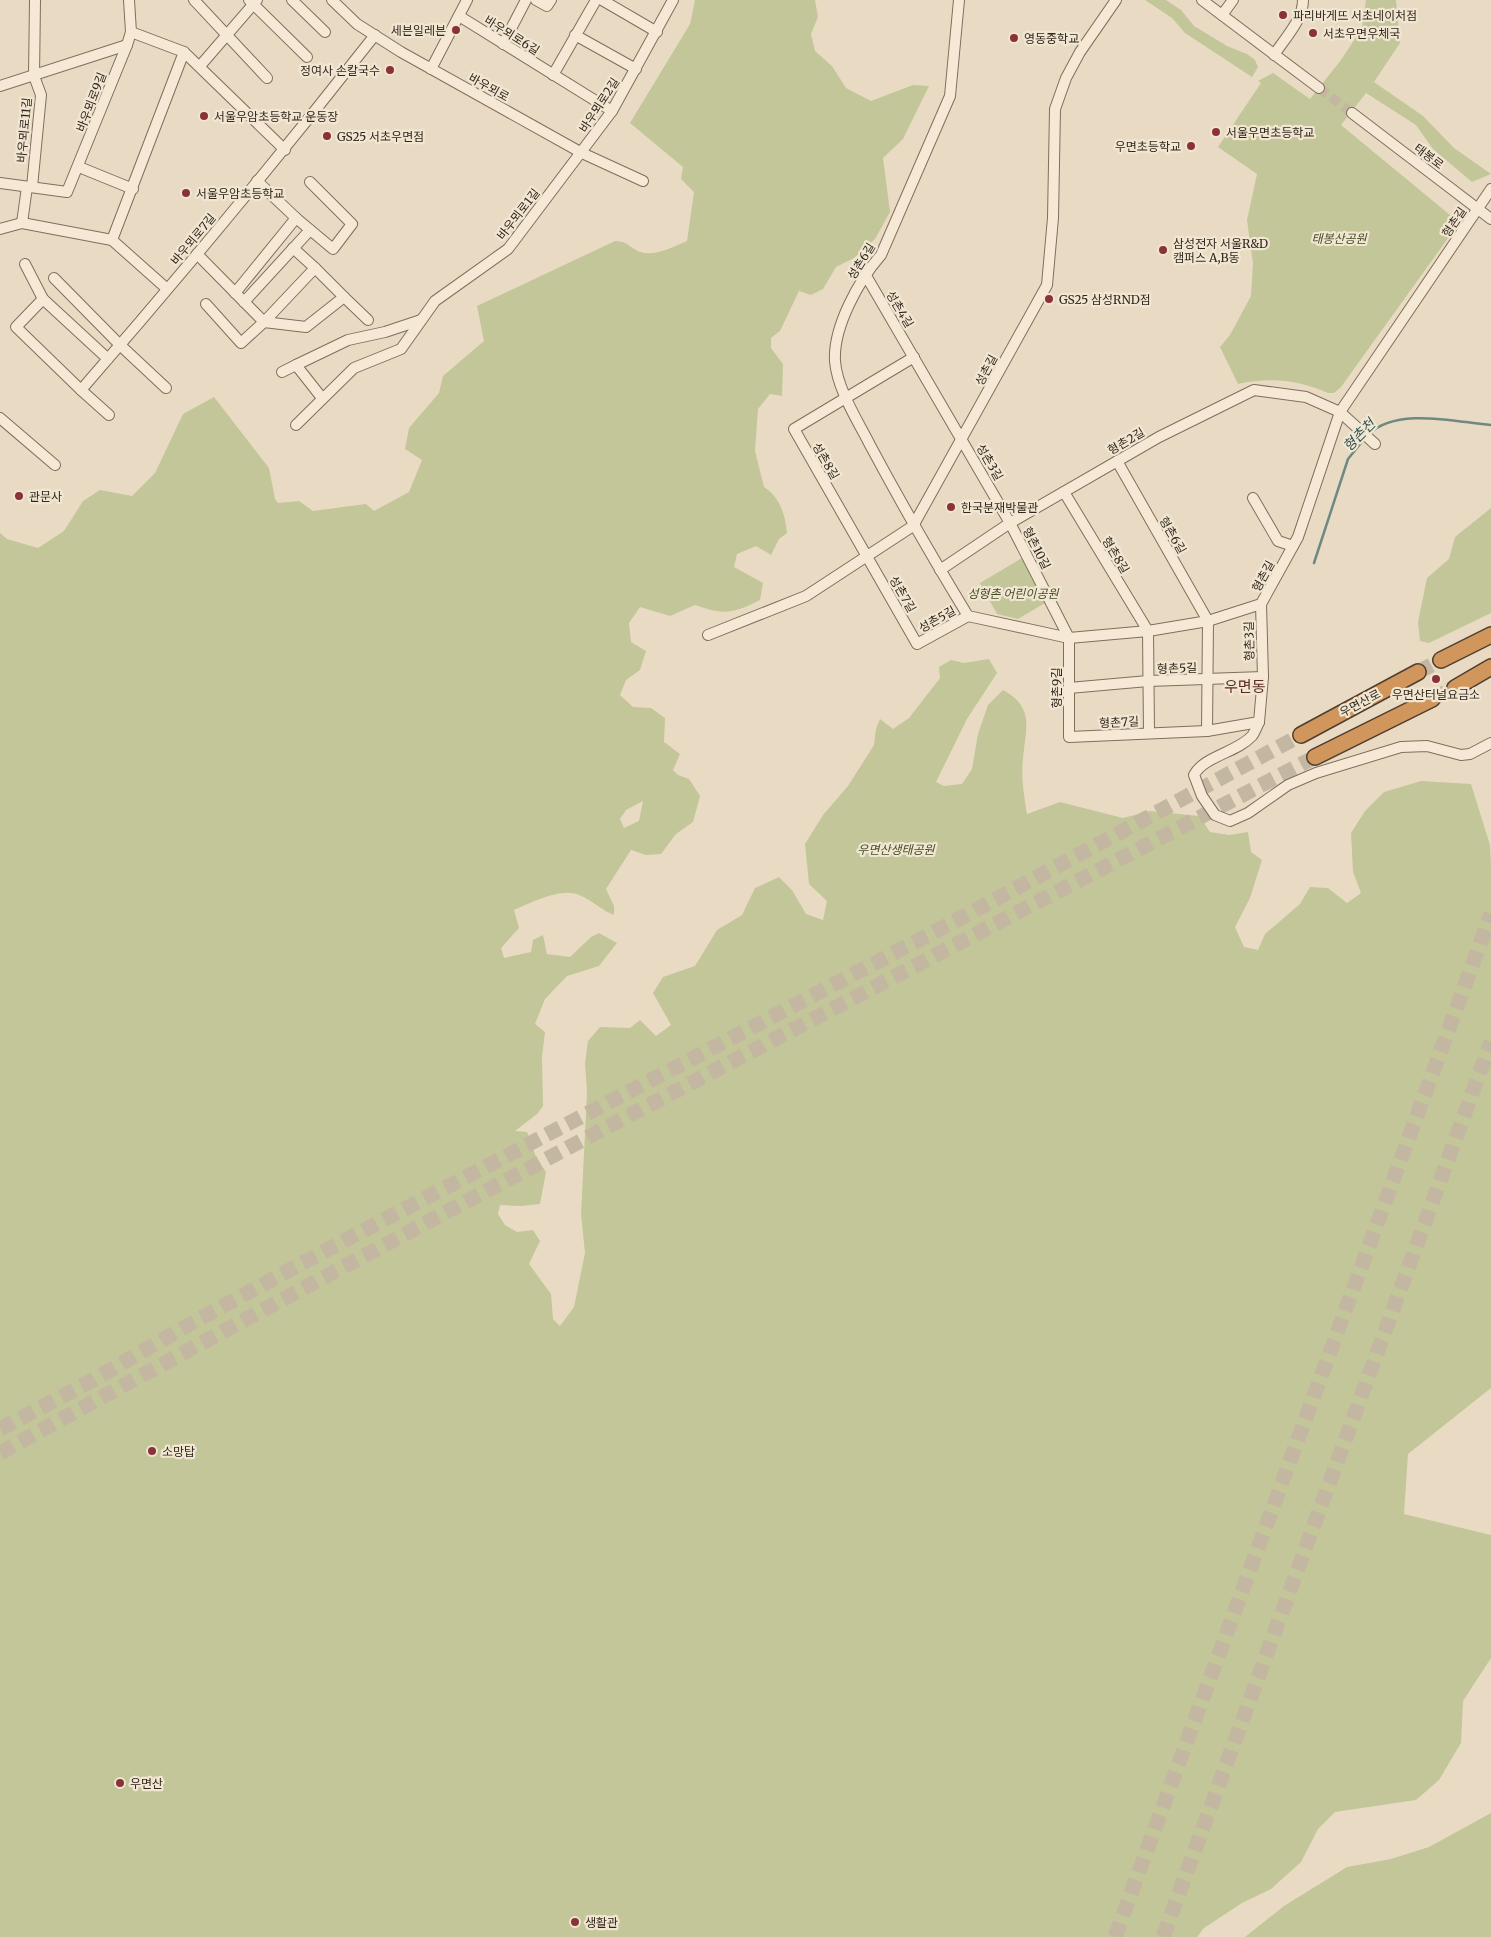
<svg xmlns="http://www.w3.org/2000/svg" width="1491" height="1937" viewBox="0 0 1491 1937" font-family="Merriweather,'Noto Sans KR',serif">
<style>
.green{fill:#c3c698;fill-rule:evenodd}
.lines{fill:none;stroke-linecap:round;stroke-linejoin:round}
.stream{stroke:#6d8980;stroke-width:2.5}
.minor-tunnel{stroke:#c4b7a2;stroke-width:10;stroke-dasharray:10 5;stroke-linecap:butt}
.highway-tunnel{stroke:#c4b7a2;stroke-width:15;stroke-dasharray:15 8;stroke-linecap:butt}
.minor-casing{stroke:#816d5c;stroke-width:12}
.highway-casing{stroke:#4f3d30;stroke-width:18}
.minor{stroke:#f5e9d5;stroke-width:10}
.highway{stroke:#d0965c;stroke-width:15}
.poi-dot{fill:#8a3237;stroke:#f1e6d1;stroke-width:2}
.labels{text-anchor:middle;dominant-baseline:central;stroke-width:4.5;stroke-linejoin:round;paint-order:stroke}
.poi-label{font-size:12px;fill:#32271e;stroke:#f1e6d1;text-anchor:start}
.street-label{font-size:12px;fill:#32271e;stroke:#f1e6d1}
.park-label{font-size:12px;font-style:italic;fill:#454d27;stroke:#f1e6d1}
.water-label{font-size:14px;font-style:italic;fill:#2f514d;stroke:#f1e6d1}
.quarter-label{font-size:15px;fill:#5a2b22;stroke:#f1e6d1}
</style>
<rect width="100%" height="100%" fill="#e9dbc3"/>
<!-- green -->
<g class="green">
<path d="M 695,0 L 815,0 L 818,17 L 811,34 L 815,51 L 832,66 L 846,88 L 871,101 L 913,85 L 929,86 L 903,139 L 883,158 L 890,212 L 875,239 L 854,258 L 836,267 L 823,289 L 811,295 L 799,291 L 780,331 L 771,338 L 771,348 L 783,364 L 782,396 L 770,394 L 758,409 L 755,451 L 764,487 C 780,497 785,514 787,533 L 779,539 L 771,555 L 756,546 L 737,554 L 734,567 L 763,583 L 760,600 C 732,614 724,615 695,605 L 670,616 L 640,607 L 629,623 L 631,642 L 646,651 L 640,670 L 626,680 L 620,695 L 633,707 L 651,708 L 665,718 L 664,742 L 680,754 L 673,770 L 678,775 L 689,779 L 700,796 L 693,822 L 676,834 L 661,854 L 646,855 L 631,850 L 606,889 L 614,906 L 614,915 C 601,910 592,900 579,895 C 561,887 531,903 514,910 L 519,928 L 501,948 L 504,958 L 531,952 L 533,940 L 543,935 L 547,954 L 570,957 L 591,937 L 599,933 L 617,943 L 599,966 L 567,976 L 545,999 L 535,1024 L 545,1032 L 542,1057 L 543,1106 L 537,1114 L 515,1131 L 527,1132 L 536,1157 L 546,1172 L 540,1204 L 521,1206 L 500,1205 L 498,1214 L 505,1225 L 517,1232 L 533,1230 L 540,1241 L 529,1264 L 551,1294 L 553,1319 L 560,1326 L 574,1307 L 585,1253 L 581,1214 L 587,1092 L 585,1063 L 588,1041 L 600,1027 L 630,1028 L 640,1020 L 656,1036 L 671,1025 L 653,993 L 663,977 L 695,966 L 717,930 L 742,915 L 755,888 L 779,877 L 792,890 L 806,914 L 823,920 L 827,901 L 809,884 L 805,844 L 823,815 L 848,786 L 874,745 L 876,729 L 880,719 L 893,729 L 909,718 L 940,678 L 939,667 L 951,660 L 964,663 L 989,659 L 997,673 L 967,719 L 936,782 L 944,786 L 962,784 L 972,769 L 978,734 L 988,705 L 1003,690 C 1036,708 1025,730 1023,759 C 1021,776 1024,797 1027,814 L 1060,802 L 1123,818 L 1150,811 L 1199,816 L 1210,832 L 1229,835 L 1248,832 L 1251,852 L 1262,860 L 1250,898 L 1235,927 L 1244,947 L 1258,950 L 1265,934 L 1300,904 L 1310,887 L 1328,888 L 1347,903 L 1361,893 L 1353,872 L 1351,833 L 1365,811 L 1384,792 L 1421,781 L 1471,784 L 1490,845 L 1491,865 L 1491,1388 L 1408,1454 L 1404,1514 L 1491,1535 L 1491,1658 L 1463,1701 L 1461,1743 L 1439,1780 L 1416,1800 L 1335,1812 L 1318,1829 L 1301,1862 L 1271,1889 L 1242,1903 L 1204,1928 L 1197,1937 L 0,1937 L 0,533 L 7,539 L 38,548 L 64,531 L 83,501 L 100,490 L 132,496 L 155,473 L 183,414 L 214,397 L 269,468 L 275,499 L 278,503 L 299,501 L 313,511 L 366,504 L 374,511 L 409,492 L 422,460 L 405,449 L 409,428 L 439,393 L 443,376 L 484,341 L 477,306 L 615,241 C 628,242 626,244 636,250 C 651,259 673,247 687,241 L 694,192 L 681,179 L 683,167 L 630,123 L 690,24 ZM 643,801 L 639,821 L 624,828 L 620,819 L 626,810 Z"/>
<polygon points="1145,0 1166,0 1181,10 1194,26 1227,46 1247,54 1255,60 1258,67 1252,77 1185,33 1172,18"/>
<path d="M 1366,0 L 1396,0 L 1400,43 L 1374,82 L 1423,116 L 1454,148 L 1491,174 L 1472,182 L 1433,149 L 1416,125 L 1366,93 L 1341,125 L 1450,215 L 1451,234 L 1341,387 L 1334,393 L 1328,393 C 1299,380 1270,377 1238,384 L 1220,347 L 1230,335 L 1251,296 L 1253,263 L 1247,220 L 1257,174 L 1218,147 L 1261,83 L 1258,81 L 1273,73 L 1310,99 L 1341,60 L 1362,28 Z"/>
<polygon points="1491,508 1491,613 1429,643 1420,641 1418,622 1427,578 1449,559 1455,537"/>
<polygon points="1022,558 1045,603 1018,619 997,614 980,583"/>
<polygon points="1491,1813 1491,1937 1245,1937 1284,1906 1347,1867 1391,1859 1429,1847"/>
</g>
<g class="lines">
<!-- stream -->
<g class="stream">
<path d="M 1369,434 C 1397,407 1455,422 1491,425"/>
<polyline points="1314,563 1348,459 1365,438"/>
</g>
<!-- minor-tunnel -->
<polyline class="minor-tunnel" points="1319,88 1352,113"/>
<!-- highway-tunnel -->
<g class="highway-tunnel">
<polyline points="1418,672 1441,660"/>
<polyline points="1432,699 1455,688"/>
<polyline points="0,1429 93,1380 190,1324 336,1245 955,921 1301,735"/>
<path d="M 0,1453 C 434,1214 876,987 1315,757"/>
<polyline points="1115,1937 1491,914"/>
<polyline points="1163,1937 1491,1042"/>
</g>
<!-- minor casing -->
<g class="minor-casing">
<g id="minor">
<polyline points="194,0 267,78"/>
<polyline points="249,0 307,57"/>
<polyline points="292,0 325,32"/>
<polyline points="332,0 357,24 401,52 582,153 643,181"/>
<polyline points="536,0 547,6 551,0"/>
<polyline points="602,0 657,32"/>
<path d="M 959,0 L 950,96 L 881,255 C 859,280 833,327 835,361 C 837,389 858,421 870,445 C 901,503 934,560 968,616 L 1069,638 L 1148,631 L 1208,621 L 1261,604 L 1298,537 L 1340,412 L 1491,189"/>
<polyline points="1202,0 1319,88"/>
<polyline points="1222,15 1233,0"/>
<polyline points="459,16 612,111"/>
<polyline points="131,32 184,52 285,150"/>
<polyline points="575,35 636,69"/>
<polyline points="503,44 526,0"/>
<path d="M 1274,55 C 1285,38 1303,20 1303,0"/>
<polyline points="200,66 257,0"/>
<polyline points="431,69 467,0"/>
<polyline points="553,75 596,0"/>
<polyline points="0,86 127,45"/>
<polyline points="1352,113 1491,219"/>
<polyline points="79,167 133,189"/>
<polyline points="0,183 67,192 127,45 131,32 129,0"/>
<polyline points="32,187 41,95 34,76 35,0"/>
<polyline points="296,218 333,249 352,224 310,182"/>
<polyline points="22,223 27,187"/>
<polyline points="0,229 22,223 112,240 166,288"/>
<polyline points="112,240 184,52"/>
<polyline points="293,248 315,268"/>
<polyline points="197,254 264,322 241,343 206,304"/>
<polyline points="25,264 43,299"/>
<polygon points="315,268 344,297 306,327 264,322"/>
<polyline points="865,274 1010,523 1069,638 1069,737 1207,731 1208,621 1117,461"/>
<polyline points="54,278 120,345 166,388"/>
<polyline points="235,293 296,218 257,181"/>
<polyline points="344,297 368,320"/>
<polyline points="244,302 310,230"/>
<polyline points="914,357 794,429 917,644 968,616"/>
<path d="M 108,359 L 43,299 L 16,327 L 81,390 C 182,274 280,156 375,35"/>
<polyline points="296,365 348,340 385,332 421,320"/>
<polyline points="282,372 296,365 322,398"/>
<polyline points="81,390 109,415"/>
<polyline points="0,418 55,465"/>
<polyline points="296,425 354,368 401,349 435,301 508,249 612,111 673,0"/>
<polyline points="1064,492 1148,631 1149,733"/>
<polyline points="1253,498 1278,541 1293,546"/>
<polyline points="940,570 1010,523 1159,437 1254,390 1306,397 1340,412 1375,444"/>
<polyline points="708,635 806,596 913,526 1047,285 1053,218 1055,109 1066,78 1080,52 1116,0"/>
<polyline points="1069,688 1148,681 1263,677"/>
<path d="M 1259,722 C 1257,726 1255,732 1252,736 C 1236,753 1204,756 1194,775 L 1202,796 L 1215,815 L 1230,821 L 1248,813 L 1288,785 L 1316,773 L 1401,747 L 1427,746 L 1461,755 L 1470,754 L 1491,743"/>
<polyline points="1207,731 1259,722 1263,677 1261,604"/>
</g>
</g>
<!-- highway casing -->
<g class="highway-casing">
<g id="highway">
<polyline points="1441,660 1491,635"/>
<polyline points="1455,688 1491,667"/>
<polyline points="1301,735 1418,672"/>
<polyline points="1315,757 1432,699"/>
</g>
</g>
<!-- minor -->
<use href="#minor" class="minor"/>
<!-- highway -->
<use href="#highway" class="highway"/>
</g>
<!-- markers -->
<g class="poi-dot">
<circle cx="1283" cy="15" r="5"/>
<circle cx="456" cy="30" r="5"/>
<circle cx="1313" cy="33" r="5"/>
<circle cx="1014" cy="38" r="5"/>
<circle cx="390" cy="70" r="5"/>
<circle cx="204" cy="116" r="5"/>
<circle cx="1216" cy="132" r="5"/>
<circle cx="327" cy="136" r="5"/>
<circle cx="1191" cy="146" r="5"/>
<circle cx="186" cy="193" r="5"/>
<circle cx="1163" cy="250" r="5"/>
<circle cx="1049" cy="299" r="5"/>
<circle cx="19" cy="496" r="5"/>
<circle cx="951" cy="507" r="5"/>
<circle cx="1436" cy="679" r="5"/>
<circle cx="152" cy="1451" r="5"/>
<circle cx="120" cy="1783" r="5"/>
<circle cx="575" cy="1922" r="5"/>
</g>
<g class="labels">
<!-- poi labels -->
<g class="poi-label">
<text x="1293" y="15">파리바게뜨 서초네이처점</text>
<text x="446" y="30" text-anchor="end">세븐일레븐</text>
<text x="1323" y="33">서초우면우체국</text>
<text x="1024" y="38">영동중학교</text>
<text x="380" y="70" text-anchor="end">정여사 손칼국수</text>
<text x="214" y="116">서울우암초등학교 운동장</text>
<text x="1226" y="132">서울우면초등학교</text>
<text x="337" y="136">GS25 서초우면점</text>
<text x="1181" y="146" text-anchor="end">우면초등학교</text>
<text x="196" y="193">서울우암초등학교</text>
<text x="1173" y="243">삼성전자 서울R&amp;D<tspan x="1173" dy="14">캠퍼스 A,B동</tspan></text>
<text x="1059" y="299">GS25 삼성RND점</text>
<text x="29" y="496">관문사</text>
<text x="961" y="507">한국분재박물관</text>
<text x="1436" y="694" text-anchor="middle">우면산터널요금소</text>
<text x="162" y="1451">소망탑</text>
<text x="130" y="1783">우면산</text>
<text x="585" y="1922">생활관</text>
</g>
<!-- street labels -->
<g class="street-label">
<text transform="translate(512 35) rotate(32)">바우뫼로6길</text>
<text transform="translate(489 87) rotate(29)">바우뫼로</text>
<text transform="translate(91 102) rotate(-69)">바우뫼로9길</text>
<text transform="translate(599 105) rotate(-57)">바우뫼로2길</text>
<text transform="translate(24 130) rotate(-85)">바우뫼로11길</text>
<text transform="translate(1429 156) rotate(37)">태봉로</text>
<text transform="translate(518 214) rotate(-52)">바우뫼로1길</text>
<text transform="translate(1454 222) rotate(-56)">형촌길</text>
<text transform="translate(193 239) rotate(-50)">바우뫼로7길</text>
<text transform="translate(861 261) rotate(-58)">성촌6길</text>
<text transform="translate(900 309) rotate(59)">성촌4길</text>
<text transform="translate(986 370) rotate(-62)">성촌길</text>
<text transform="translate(1126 441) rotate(-30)">형촌2길</text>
<text transform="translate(826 461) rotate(60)">성촌8길</text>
<text transform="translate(990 462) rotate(60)">성촌3길</text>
<text transform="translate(1173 535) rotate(60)">형촌6길</text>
<text transform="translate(1037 548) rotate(63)">형촌10길</text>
<text transform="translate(1116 555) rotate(59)">형촌8길</text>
<text transform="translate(1263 576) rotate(-61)">형촌길</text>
<text transform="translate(903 594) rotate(60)">성촌7길</text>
<text transform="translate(937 619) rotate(-29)">성촌5길</text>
<text transform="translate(1249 641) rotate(-91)">형촌3길</text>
<text transform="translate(1177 668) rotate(-2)">형촌5길</text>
<text transform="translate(1056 688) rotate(-90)">형촌9길</text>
<text transform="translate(1360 703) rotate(-28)">우면산로</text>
<text transform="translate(1119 722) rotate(-3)">형촌7길</text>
</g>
<!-- park labels -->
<g class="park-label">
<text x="1339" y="238">태봉산공원</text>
<text x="1013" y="593">성형촌 어린이공원</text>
<text x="896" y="849">우면산생태공원</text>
</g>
<!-- water labels -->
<g class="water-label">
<text transform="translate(1359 435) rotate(-45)">형촌천</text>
</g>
<!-- quarter labels -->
<g class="quarter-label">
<text x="1245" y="686">우면동</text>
</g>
</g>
</svg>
